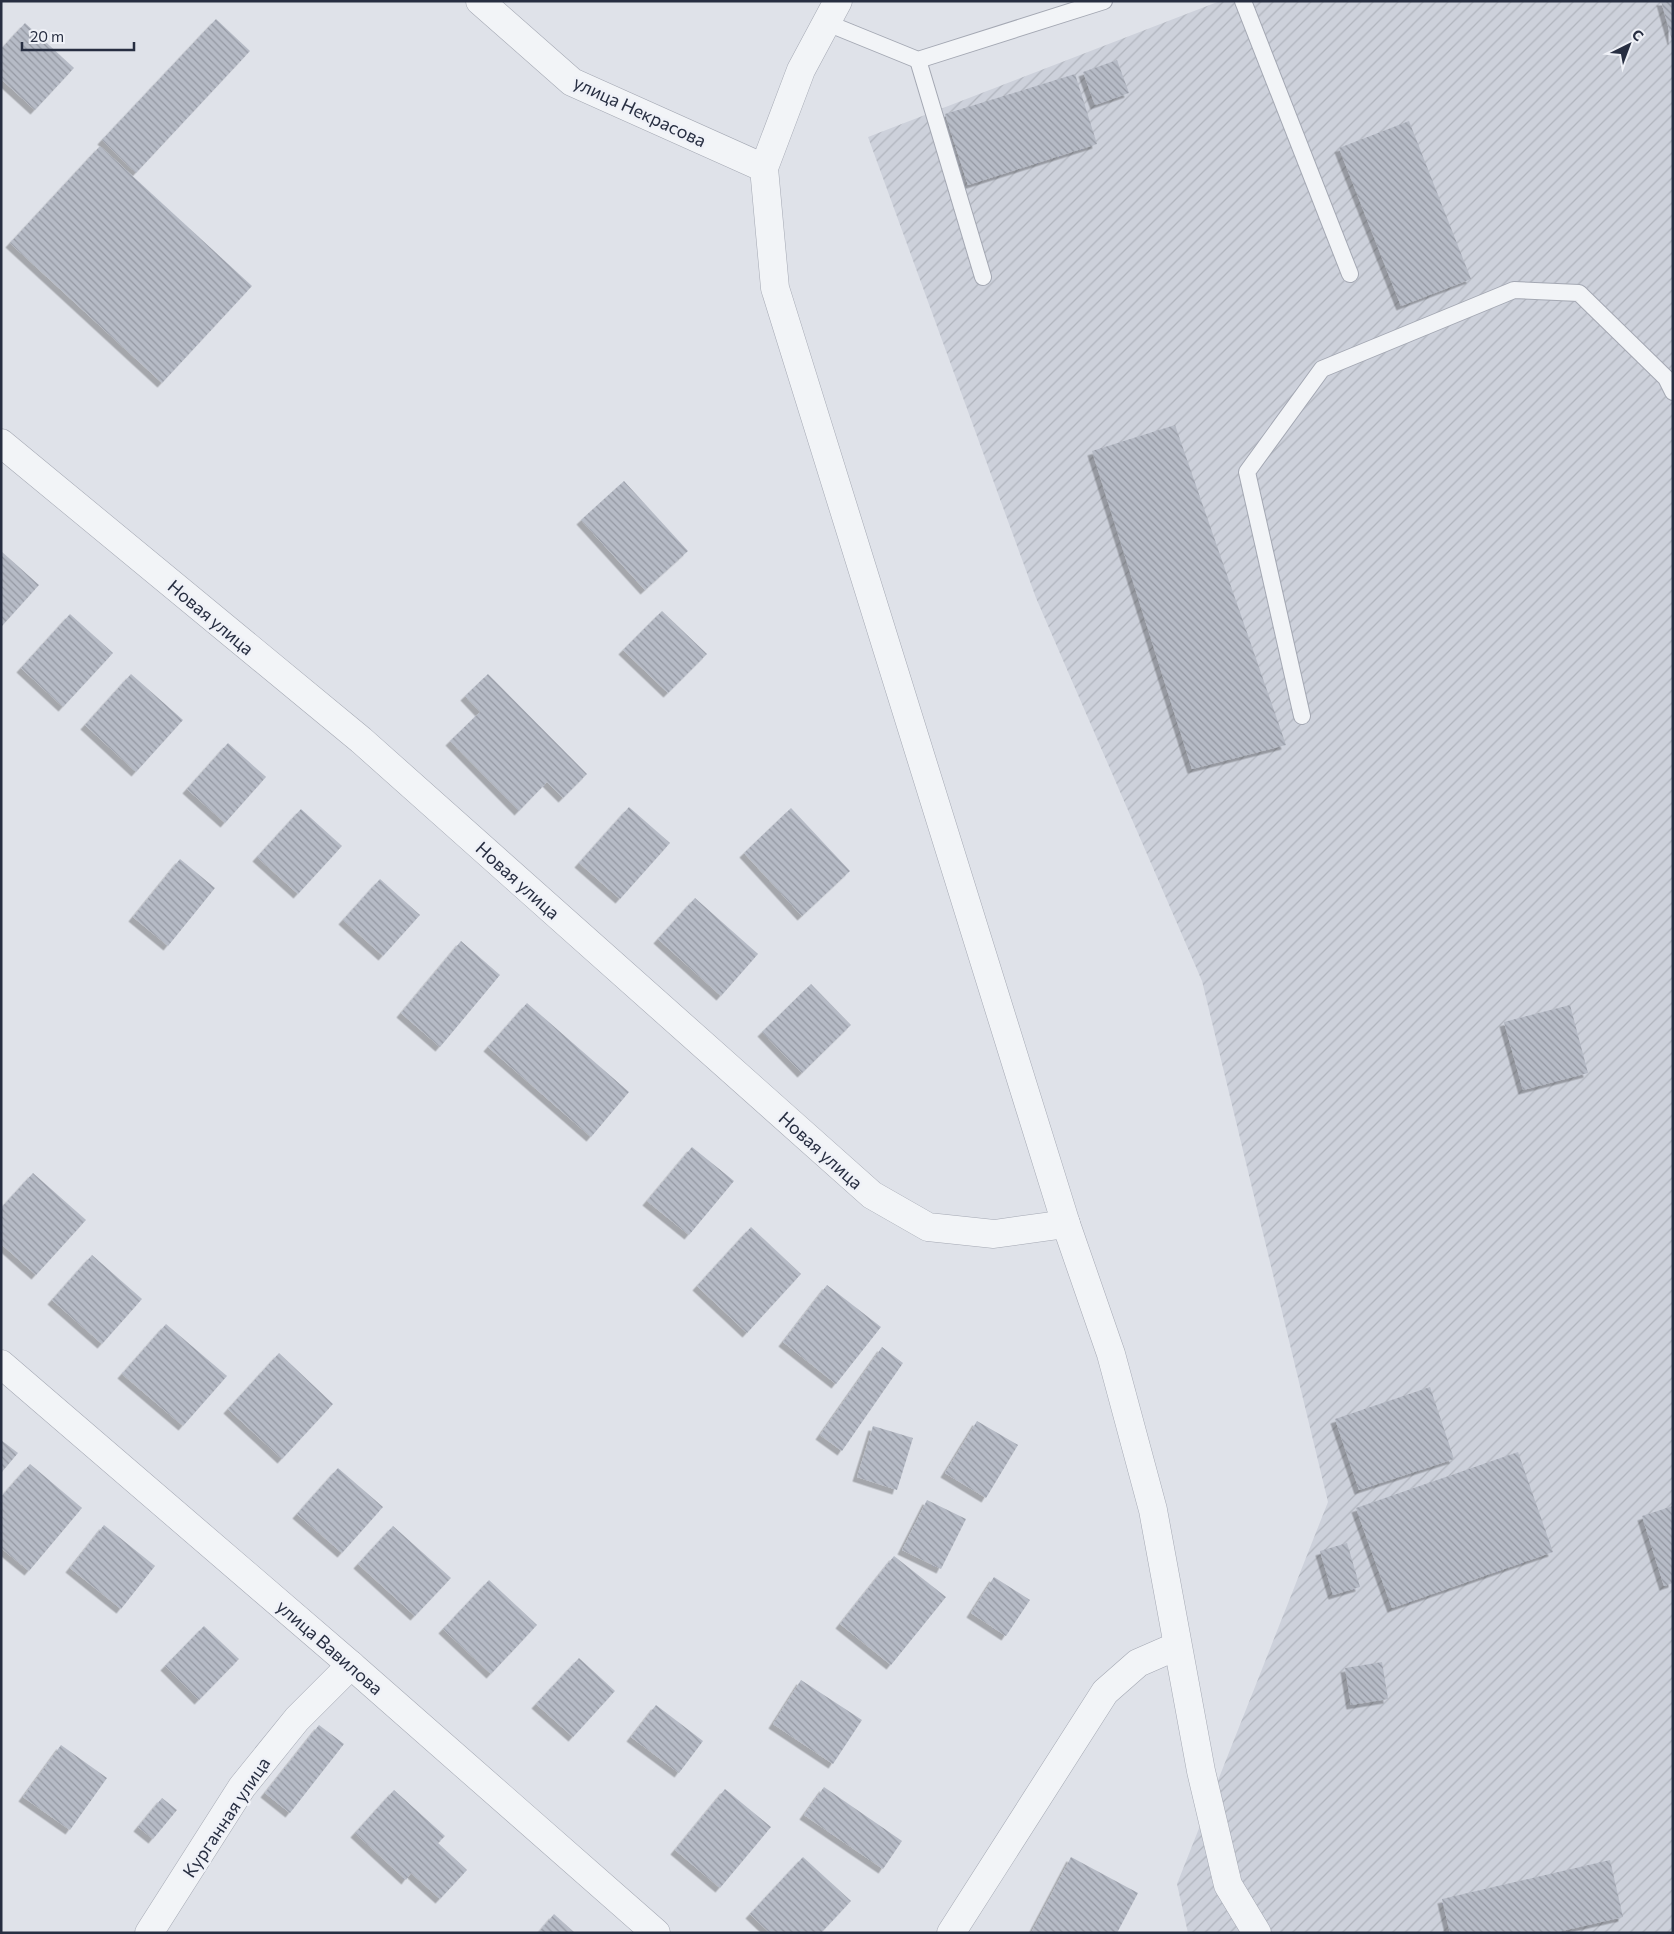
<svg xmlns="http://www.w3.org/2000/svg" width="1674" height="1934" viewBox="0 0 1674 1934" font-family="Commissioner,sans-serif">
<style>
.industrial{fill:url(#industrial-furrows)}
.building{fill:url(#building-back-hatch);filter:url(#shadow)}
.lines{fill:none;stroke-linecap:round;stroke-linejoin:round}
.service-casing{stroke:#a4a8b3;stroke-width:18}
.minor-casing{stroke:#a4a8b3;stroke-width:29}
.service{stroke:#f2f4f7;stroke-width:16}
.minor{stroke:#f2f4f7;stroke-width:28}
.labels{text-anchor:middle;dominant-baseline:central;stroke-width:5;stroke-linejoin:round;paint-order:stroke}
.street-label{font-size:18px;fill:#272e41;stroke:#eff1f7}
</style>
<defs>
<pattern id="industrial-furrows" width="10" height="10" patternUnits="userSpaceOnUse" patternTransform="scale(1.25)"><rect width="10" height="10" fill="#cdd1db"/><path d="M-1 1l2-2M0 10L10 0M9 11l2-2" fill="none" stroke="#b0b4bd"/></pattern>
<pattern id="building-back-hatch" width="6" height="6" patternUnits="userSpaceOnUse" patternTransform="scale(1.25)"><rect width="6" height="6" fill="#b6bbc6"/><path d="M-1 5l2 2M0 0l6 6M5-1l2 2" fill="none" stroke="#9498a2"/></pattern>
<filter id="shadow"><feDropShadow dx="-4.5" dy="4.5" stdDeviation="0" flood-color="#0004"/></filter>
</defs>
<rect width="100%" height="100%" fill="#dfe2e9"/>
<!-- industrial -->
<polygon class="industrial" points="1220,1 1673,1 1673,1933 1188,1933 1177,1884 1328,1502 1202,981 1036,598 868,137"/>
<!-- building -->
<g class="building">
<polygon points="1661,1 1673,1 1673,40 1672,40"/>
<polygon points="216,19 250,51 136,173 102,140"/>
<polygon points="25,23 74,68 35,110 1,79 1,49"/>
<polygon points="1117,60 1129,93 1095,105 1083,72"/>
<polygon points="1075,74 1097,144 968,185 945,114"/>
<polygon points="1409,121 1471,279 1401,306 1339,148"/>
<polygon points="100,146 252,286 162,383 10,243"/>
<polygon points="1175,425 1286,745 1192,769 1092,451"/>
<polygon points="624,481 688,551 645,590 581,520"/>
<polygon points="1,551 39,585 1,627"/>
<polygon points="662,611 707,654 668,693 623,650"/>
<polygon points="70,614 113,653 63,707 21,668"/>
<polygon points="131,674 183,720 136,772 85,725"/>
<polygon points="488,674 587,774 563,798 547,782 519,811 450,741 480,712 465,696"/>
<polygon points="228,743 266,777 225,823 187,789"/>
<polygon points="629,807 670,843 620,899 579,863"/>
<polygon points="791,808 850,871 802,916 744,853"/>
<polygon points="301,809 342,846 298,894 257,857"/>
<polygon points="180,859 215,888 168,946 133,917"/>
<polygon points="380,879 420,915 383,956 343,920"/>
<polygon points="695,898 758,954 721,996 658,939"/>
<polygon points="461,941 500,975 440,1047 401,1013"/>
<polygon points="811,984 851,1025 802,1073 762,1032"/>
<polygon points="527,1003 629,1092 591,1137 488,1047"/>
<polygon points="1570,1005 1588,1073 1523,1090 1504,1022"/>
<polygon points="692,1147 734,1181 689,1235 647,1201"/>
<polygon points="33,1173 86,1220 36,1275 1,1244 1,1208"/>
<polygon points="751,1227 801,1274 747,1333 697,1286"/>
<polygon points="92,1255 142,1299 102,1344 52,1300"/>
<polygon points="827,1285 881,1327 836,1384 783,1342"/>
<polygon points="166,1324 227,1376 183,1426 122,1374"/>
<polygon points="882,1347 903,1363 842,1451 820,1435"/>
<polygon points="279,1353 333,1404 282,1459 228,1409"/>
<polygon points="1430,1387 1454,1459 1359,1490 1335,1419"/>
<polygon points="977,1421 1018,1445 986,1498 945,1473"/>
<polygon points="873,1426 913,1438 897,1490 857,1477"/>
<polygon points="1,1440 18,1453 1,1473"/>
<polygon points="1518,1452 1553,1552 1392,1608 1356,1508"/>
<polygon points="30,1464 82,1508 29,1571 1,1548 1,1497"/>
<polygon points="338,1468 383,1507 342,1553 297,1514"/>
<polygon points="927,1500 966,1519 941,1569 902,1550"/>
<polygon points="1673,1506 1673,1583 1664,1586 1642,1516"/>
<polygon points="104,1525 155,1566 121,1609 70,1568"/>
<polygon points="393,1526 451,1578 415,1616 358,1564"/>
<polygon points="1347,1543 1360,1587 1333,1595 1320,1551"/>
<polygon points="894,1556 946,1597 891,1665 840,1624"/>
<polygon points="994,1577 1030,1600 1006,1636 971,1613"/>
<polygon points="489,1580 537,1625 491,1674 443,1629"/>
<polygon points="204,1626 239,1659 199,1700 165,1666"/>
<polygon points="579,1658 615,1691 573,1737 536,1704"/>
<polygon points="1382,1662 1388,1699 1351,1705 1345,1668"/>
<polygon points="801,1680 862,1720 833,1764 773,1724"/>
<polygon points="656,1705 703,1741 679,1773 631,1737"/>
<polygon points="319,1725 344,1744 290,1813 265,1793"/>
<polygon points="61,1745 107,1778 70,1830 23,1797"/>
<polygon points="824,1787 902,1841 883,1869 804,1815"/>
<polygon points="725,1789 771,1827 720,1888 675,1850"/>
<polygon points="394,1790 445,1836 438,1843 467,1870 440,1899 411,1873 406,1880 355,1833"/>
<polygon points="162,1798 177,1810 153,1839 138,1827"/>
<polygon points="803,1857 851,1901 821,1933 770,1933 750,1914"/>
<polygon points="1071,1857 1138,1893 1117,1933 1031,1933"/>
<polygon points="1610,1860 1623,1917 1553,1933 1450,1933 1442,1899"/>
<polygon points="554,1914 575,1933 538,1933"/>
</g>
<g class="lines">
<!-- service casing -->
<g class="service-casing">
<g id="service">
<polyline points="1243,1 1350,274"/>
<polyline points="827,23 918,60 1104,1"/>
<polyline points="918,60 983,277"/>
<polyline points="1302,716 1247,472 1322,369 1514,290 1579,293 1666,378 1673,392"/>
</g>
</g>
<!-- minor casing -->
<g class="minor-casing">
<g id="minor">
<polyline points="480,1 572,82 764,168"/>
<polyline points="838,1 801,70 764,168 775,288 1066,1224 1111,1354 1153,1510 1201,1771 1228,1885 1257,1933"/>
<polyline points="1,443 361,740 872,1195 928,1227 994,1234 1066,1224"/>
<polyline points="1,1364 351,1665 656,1933"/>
<polyline points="149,1933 242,1787 297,1719 351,1665"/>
<polyline points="951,1933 1105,1692 1138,1663 1177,1646"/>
</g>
</g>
<!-- service -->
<use href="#service" class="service"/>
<!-- minor -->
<use href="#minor" class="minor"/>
</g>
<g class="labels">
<!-- street labels -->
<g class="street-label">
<text transform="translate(640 111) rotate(25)">улица Некрасова</text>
<text transform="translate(211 617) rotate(40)">Новая улица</text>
<text transform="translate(518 880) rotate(42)">Новая улица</text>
<text transform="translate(821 1150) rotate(42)">Новая улица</text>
<text transform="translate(330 1647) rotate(41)">улица Вавилова</text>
<text transform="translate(226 1817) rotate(-56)">Курганная улица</text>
</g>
</g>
<!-- border -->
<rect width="1674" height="1934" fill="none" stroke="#272e41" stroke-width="5"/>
<!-- north arrow -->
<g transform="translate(1629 45) rotate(42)" stroke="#eff1f7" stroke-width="4" paint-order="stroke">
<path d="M0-4L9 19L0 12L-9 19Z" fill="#272e41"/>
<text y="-8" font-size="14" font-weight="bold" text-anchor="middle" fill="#272e41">С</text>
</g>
<!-- scale -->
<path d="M22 42v8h112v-8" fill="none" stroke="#272e41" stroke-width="2.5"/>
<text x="30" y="42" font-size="15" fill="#272e41" stroke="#eff1f7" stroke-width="4" paint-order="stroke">20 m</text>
</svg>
